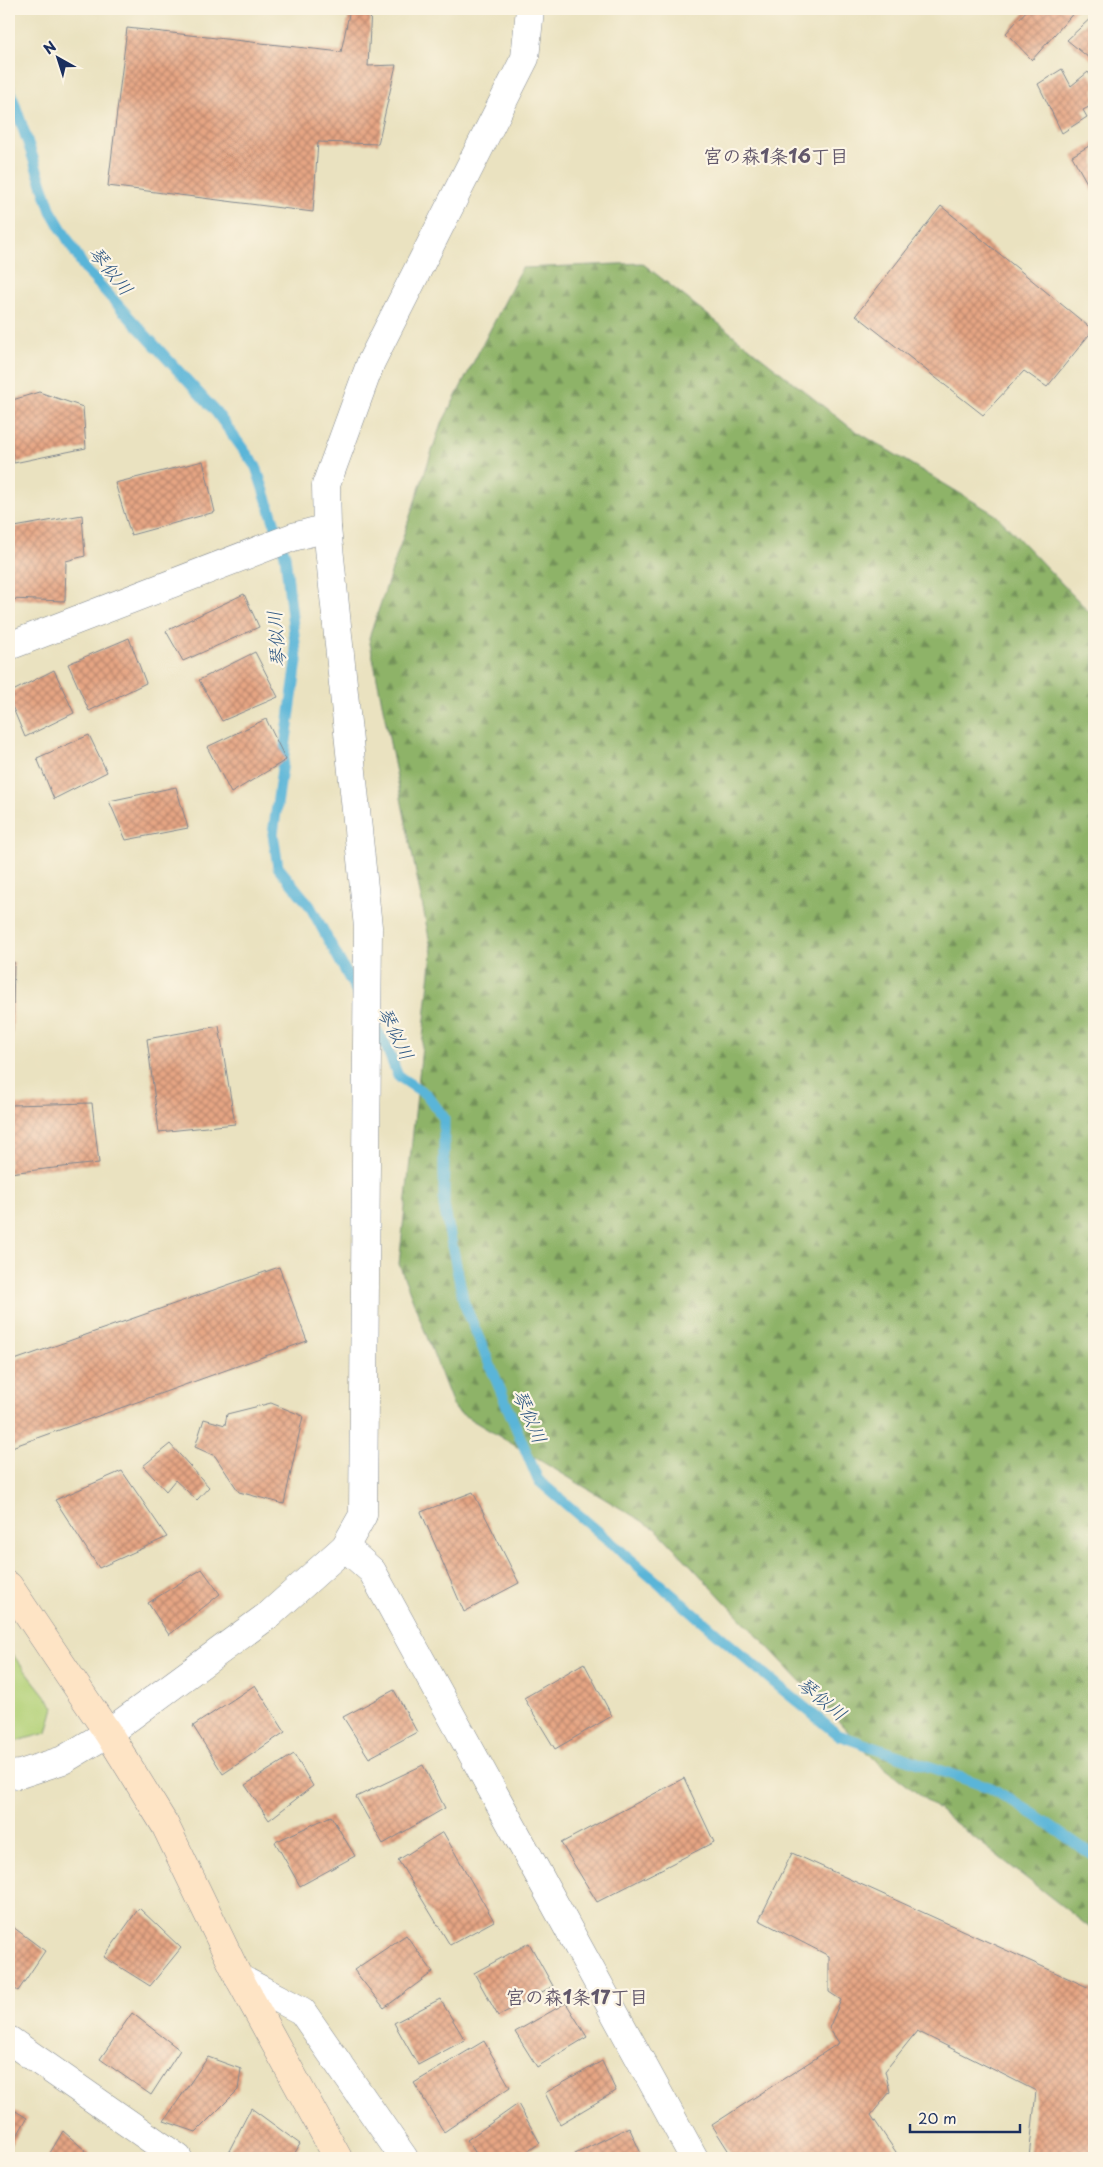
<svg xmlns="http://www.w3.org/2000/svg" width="1103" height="2167" viewBox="0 0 1103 2167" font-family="'Playpen Sans','Klee One',sans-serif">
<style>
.green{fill:#b3d178;stroke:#67806b}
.forest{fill:url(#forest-firs);stroke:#547163}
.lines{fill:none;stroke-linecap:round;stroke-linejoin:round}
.stream{stroke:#5ab5d8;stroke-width:11}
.building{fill:url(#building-cross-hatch)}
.street-casing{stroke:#82888f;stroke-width:29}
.secondary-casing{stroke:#82888f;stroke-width:29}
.street{stroke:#fff;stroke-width:28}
.secondary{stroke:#fee4c5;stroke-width:28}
.labels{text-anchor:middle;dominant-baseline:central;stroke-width:4.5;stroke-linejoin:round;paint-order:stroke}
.neighbourhood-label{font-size:19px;font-weight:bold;fill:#62586b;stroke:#fcf5e5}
.water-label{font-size:19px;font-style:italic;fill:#2e5783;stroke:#fcf5e5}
</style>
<defs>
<pattern id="forest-firs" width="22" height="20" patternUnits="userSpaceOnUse" patternTransform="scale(1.25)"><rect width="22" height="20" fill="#8eb368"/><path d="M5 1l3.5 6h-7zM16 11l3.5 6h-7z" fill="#739259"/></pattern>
<pattern id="building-cross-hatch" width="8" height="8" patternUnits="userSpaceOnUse" patternTransform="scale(1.25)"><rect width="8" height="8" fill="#e6a583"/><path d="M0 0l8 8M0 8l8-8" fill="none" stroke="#ba876e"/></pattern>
</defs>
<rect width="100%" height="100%" fill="#fcf5e5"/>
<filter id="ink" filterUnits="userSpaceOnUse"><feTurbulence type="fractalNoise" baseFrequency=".02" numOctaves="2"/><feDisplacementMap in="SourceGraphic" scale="10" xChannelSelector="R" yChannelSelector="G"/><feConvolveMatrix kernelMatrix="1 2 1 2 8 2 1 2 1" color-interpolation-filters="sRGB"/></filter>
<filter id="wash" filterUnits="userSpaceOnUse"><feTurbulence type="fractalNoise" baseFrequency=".0096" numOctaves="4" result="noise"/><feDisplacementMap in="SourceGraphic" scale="20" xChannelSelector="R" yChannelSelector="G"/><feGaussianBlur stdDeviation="1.12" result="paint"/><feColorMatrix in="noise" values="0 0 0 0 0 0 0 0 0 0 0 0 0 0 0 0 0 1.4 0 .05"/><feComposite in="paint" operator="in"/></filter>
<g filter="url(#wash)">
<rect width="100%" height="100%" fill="#eae2c0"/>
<!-- green -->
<polygon class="green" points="9,1650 54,1707 47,1733 9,1743"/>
<!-- forest -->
<polygon class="forest" points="642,263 851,428 996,515 1094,617 1094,1931 876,1761 657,1530 455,1410 399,1264 432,953 369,638 440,427 522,268"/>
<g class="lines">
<!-- stream -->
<g class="stream">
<polyline points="9,87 51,211 85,269 216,412 256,467 285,555 297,661 273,834 278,867 310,906 361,1000"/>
<polyline points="374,1025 386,1046 398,1076 427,1095 444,1118 444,1206 464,1303 538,1480 770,1679 838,1735 991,1788 1035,1815 1094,1856"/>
</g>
</g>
<g id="blocks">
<!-- building -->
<g class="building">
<polygon points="350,9 371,9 368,66 396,65 378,144 318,142 313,212 108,186 127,28 341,52"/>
<polygon points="1028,9 1077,9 1032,60 1006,33"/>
<polygon points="1094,15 1094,62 1067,40"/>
<polygon points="1062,69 1071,86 1088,72 1094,80 1094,99 1091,106 1083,110 1087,117 1062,133 1038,84"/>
<polygon points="1094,143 1094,190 1092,192 1072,156"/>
<polygon points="941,206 1093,330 1047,387 1024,371 983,415 856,315"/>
<polygon points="39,392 83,407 86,448 14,463 9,434 9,401"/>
<polygon points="203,461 215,512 131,535 115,483"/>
<polygon points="82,515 85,556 66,561 65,601 9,599 9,528"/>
<polygon points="244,594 259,627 183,661 166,631"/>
<polygon points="129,638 146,683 89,711 68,664"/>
<polygon points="255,652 278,697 222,721 199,680"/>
<polygon points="54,670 74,713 25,737 9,699 9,693"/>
<polygon points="266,719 286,760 231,793 207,747"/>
<polygon points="89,735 107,772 54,799 37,758"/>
<polygon points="176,787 188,828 126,840 109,801"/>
<polygon points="9,962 14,962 11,1105 92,1103 99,1163 9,1173"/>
<polygon points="219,1026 235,1124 159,1132 147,1039"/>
<polygon points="279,1267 307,1341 9,1448 9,1362"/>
<polygon points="271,1403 303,1416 284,1504 239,1492 215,1456 195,1447 204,1419 225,1425 227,1414"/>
<polygon points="170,1444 209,1487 197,1500 175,1480 166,1491 143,1466"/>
<polygon points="122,1471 167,1537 99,1568 55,1500"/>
<polygon points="473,1492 519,1583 464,1612 421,1512"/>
<polygon points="202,1569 220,1594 169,1635 148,1603"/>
<polygon points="584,1663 612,1716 555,1749 524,1698"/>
<polygon points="255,1685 285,1732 223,1774 193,1726"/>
<polygon points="394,1690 417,1732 369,1758 343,1717"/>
<polygon points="294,1754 313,1786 269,1820 245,1785"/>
<polygon points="423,1765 445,1808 383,1844 356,1797"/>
<polygon points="684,1778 714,1842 597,1902 561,1843"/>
<polygon points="331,1816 355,1856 300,1886 275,1842"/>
<polygon points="443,1832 494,1921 450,1945 398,1860"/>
<polygon points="792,1853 1094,1990 1094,2158 1029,2158 1036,2091 917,2031 885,2071 890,2092 871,2115 900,2158 733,2158 712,2125 839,2043 829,2028 841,2000 829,1992 829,1956 759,1920"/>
<polygon points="139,1908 181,1948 150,1986 104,1957"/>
<polygon points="9,1924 45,1951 18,1991 9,1985"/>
<polygon points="406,1935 433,1972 384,2008 354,1970"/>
<polygon points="529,1943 553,1986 498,2016 474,1973"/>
<polygon points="440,1999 465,2040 418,2065 394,2023"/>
<polygon points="566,2003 587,2037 537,2067 515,2032"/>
<polygon points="132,2013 180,2050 151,2095 100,2059"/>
<polygon points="484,2041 510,2087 444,2132 414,2083"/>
<polygon points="208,2057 241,2069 238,2090 196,2132 164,2121"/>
<polygon points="602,2061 616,2091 560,2124 545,2093"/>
<polygon points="518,2104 540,2143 518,2158 479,2158 467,2140"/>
<polygon points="9,2107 27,2118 9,2150"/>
<polygon points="251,2108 300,2144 292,2158 240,2158 229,2151"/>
<polygon points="629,2127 643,2158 578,2158 575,2154"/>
<polygon points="63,2131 94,2158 47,2158"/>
</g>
</g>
</g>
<g filter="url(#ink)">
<use href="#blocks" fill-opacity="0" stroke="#82888f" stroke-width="1"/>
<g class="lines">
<!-- street casing -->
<g class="street-casing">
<g id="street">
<polyline points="9,646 293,537 327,528"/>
<polyline points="345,1547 372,1571 694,2158"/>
<polyline points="9,1775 20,1774 63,1760 108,1733 270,1614 345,1547 363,1515 368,927 327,528 326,485 371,362 525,58 530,9"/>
<polyline points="239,1978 302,2011 404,2158"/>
<polyline points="9,2040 178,2158"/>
</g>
</g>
<!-- secondary casing -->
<g class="secondary-casing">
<polyline id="secondary" points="9,1586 108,1733 165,1825 239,1978 338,2158"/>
</g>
<!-- street -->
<use href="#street" class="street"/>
<!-- secondary -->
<use href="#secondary" class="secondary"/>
</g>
</g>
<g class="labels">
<!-- neighbourhood labels -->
<g class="neighbourhood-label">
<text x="776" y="155">宮の森1条16丁目</text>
<text x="577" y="1996">宮の森1条17丁目</text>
</g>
<!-- water labels -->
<g class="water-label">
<text transform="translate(112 270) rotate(51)">琴似川</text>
<text transform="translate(275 639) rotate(-94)">琴似川</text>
<text transform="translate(397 1033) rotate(64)">琴似川</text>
<text transform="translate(531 1416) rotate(67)">琴似川</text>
<text transform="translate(823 1698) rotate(39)">琴似川</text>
</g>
</g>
<!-- margin -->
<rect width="1103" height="2167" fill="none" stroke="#fcf5e5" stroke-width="30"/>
<!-- north arrow -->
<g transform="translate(58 58) rotate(321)" stroke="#fcf5e5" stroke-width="4" paint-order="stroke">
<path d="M0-4L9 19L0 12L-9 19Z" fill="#1b2f5e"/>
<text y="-8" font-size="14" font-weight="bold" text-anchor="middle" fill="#1b2f5e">N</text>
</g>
<!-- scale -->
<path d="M910 2124v8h110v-8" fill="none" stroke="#1b2f5e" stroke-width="2.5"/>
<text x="918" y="2124" font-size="15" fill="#1b2f5e" stroke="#fcf5e5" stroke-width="4" paint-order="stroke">20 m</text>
</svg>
